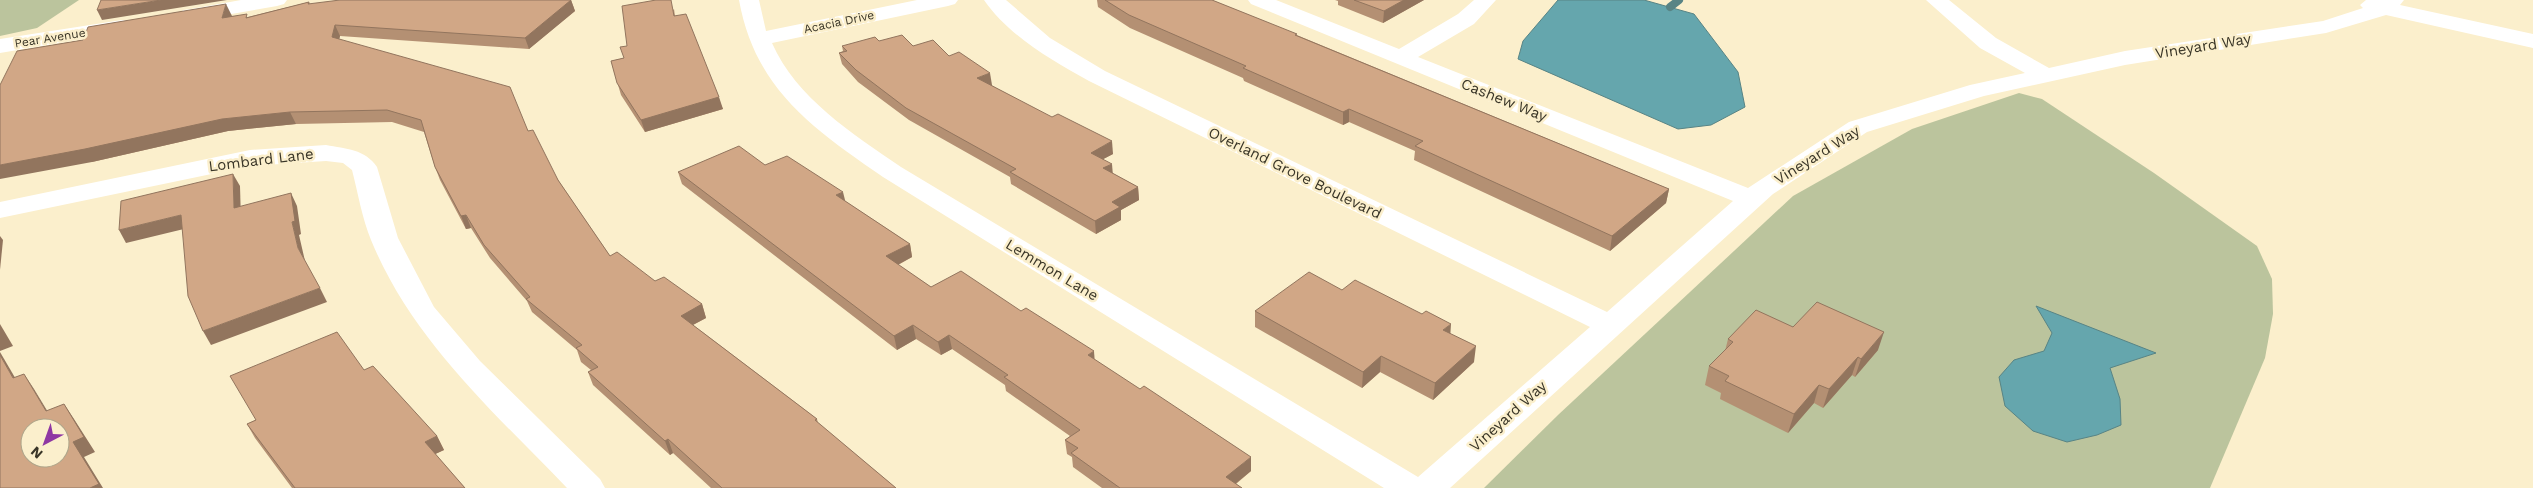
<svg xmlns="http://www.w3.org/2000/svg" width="2533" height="488" viewBox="0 0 2533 488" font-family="'Work Sans',sans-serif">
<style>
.green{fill:#bbc49d}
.water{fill:#65a6ad;stroke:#588485}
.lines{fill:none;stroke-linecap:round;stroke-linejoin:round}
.stream{stroke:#588485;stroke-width:8}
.minor{fill:#fff;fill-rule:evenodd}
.wall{fill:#b49073}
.shaded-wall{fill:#92755e}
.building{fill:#d1a786;stroke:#92755e;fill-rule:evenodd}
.labels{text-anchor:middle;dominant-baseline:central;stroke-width:5;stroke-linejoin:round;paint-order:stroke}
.far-street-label{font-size:12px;fill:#393527;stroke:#fbefcc}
.street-label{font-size:15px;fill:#393527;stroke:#fbefcc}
</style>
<rect width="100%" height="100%" fill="#fbefcc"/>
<!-- green -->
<g class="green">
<polygon points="0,0 79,0 37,28 0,36"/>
<polygon points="2019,93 2042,99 2154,173 2257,246 2272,279 2273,314 2265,358 2210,488 1484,488 1558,415 1793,196 1912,129"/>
</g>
<!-- water -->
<g class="water">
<polygon points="1558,0 1644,0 1694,14 1738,72 1745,107 1711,125 1678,129 1518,59 1523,41"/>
<polygon points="2036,306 2156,353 2110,368 2120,399 2121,425 2097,435 2067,442 2033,431 2005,406 1999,377 2014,360 2044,351 2052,333"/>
</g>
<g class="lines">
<!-- stream -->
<polyline class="stream" points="1670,7 1679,0"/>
<!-- minor -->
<g class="minor">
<polygon points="241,0 287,0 284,4 277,6 191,21 183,20 180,15 183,10 191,9"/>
<path d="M 739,0 L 759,0 L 766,31 L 917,0 L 958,0 L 955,4 L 948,6 L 772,43 C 796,98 853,134 901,167 L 1418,477 L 1590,327 L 1089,81 C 1051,60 1009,36 984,0 L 1006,0 L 1050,38 L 1105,71 L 1607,312 L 1733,201 L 1251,4 L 1248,0 L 1276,0 L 1399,49 L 1458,14 L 1474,0 L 1496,0 L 1474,24 L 1418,57 L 1748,188 L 1849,122 L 1970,85 L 2025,73 L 1980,48 L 1926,0 L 1949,0 L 1996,38 L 2049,68 L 2125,51 L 2323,21 L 2363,8 L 2360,5 L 2366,0 L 2404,0 L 2400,5 L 2533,34 L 2533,48 L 2386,15 L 2326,33 L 2125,65 L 1984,96 L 1867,132 L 1773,194 L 1450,488 L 1384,488 L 883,177 C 813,129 755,89 739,0 Z"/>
<polygon points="122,20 130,21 133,26 130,31 0,53 0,39"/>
<path d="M 326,145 C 346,149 365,149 377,167 L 398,238 L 434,307 L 480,361 L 600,479 L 605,488 L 567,488 C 494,412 412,340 371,240 C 362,218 358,193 352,170 L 343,163 L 326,161 L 250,166 L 0,218 L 0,202 L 250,150 Z"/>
</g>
</g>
<!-- wall -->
<g class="wall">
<polygon points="571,0 575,11 529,49 340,36 339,39 528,131 558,180 610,256 655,281 702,304 706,318 693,325 817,419 818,423 896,488 711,488 673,453 670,455 593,385 588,372 591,370 581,362 577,350 532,312 527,301 490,258 471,228 466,229 440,180 435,167 424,132 392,122 296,124 228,131 92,162 83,40 232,16 248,17 309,2 310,4"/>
<polygon points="1097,0 1212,0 1669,189 1666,203 1610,251 1414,160 1415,151 1349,122 1343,125 1244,81 1243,78 1130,28 1098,7"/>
<polygon points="1335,0 1424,0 1383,23 1338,5 1338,1"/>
<polygon points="674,9 675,16 723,109 645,132 621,95 611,61 624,58"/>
<polygon points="879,41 913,46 949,56 992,85 991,85 1113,154 1103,159 1112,173 1138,187 1139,200 1121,210 1121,220 1096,234 1011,184 1010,177 909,120 858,82 842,64 839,53 843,51 842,46"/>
<polygon points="678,172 845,201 910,244 912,257 898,265 931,287 1094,359 1251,471 1236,484 1242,488 1102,488 1073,467 1072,457 1067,454 1065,440 1070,436 1006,391 1005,385 952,349 941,355 916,339 897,350 682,184"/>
<polygon points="1342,290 1450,333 1474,362 1433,400 1380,372 1362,388 1255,327 1255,311"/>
<polygon points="1793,327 1878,350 1855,377 1852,375 1823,408 1814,403 1788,433 1720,399 1721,393 1705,385 1709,366 1725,351 1728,339"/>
<polygon points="364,370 437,436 444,450 435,454 465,488 292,488 255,438 247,424"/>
</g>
<!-- shaded-wall -->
<g class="shaded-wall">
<polygon points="161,0 227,0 102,20 97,10"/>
<polygon points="571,0 575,11 529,49 525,38"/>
<polygon points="1404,0 1424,0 1383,23 1384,11"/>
<polygon points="226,4 232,16 228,29 222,18"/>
<polygon points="335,25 340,36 337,48 332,37"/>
<polygon points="990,73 992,85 979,90 977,78"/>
<polygon points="719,97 723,109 645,132 641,120"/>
<polygon points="1349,109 1349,122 1343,125 1343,112"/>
<polygon points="290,112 296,124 228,131 92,162 0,179 0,165 222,119"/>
<polygon points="1112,141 1113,154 1092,165 1091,153"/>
<polygon points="1112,164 1113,176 1103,168"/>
<polygon points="233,174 240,186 241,221 234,208"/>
<polygon points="1138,187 1139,200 1121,210 1121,220 1096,234 1095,221 1112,202"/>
<polygon points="1669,189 1666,203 1610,251 1612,236"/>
<polygon points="843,192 846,204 836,195"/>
<polygon points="291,193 297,206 301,234 299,235 305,261 298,248 292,222"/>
<polygon points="181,215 188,228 126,243 119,230"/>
<polygon points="466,215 471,228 466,229 461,216"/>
<polygon points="0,236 3,240 0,270"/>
<polygon points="910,244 912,257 888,270 886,256"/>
<polygon points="320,288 327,302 211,345 203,331"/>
<polygon points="702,304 706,318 685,329 681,316"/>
<polygon points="0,324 13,346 0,351"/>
<polygon points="1451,324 1450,340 1443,330"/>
<polygon points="913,325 916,339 897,350 894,336"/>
<polygon points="1884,332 1878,350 1855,377 1861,359"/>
<polygon points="949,335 952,349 941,355 938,342"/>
<polygon points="1476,346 1474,362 1433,400 1435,383"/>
<polygon points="1094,351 1095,365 1088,355"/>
<polygon points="0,352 24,393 13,378 0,355"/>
<polygon points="1381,356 1380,372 1362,388 1363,372"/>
<polygon points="1858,357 1852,375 1823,408 1829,389"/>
<polygon points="24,374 34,389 57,427 46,411"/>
<polygon points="1819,385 1814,403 1788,433 1794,414"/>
<polygon points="64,404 74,419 95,452 84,457 103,488 90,488 73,442"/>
<polygon points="437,436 444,450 431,456 425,442"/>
<polygon points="668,439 673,453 670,455 665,441"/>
<polygon points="1251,457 1251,471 1230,488 1226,477"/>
</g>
<!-- building -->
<g class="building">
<polygon points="101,0 161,0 97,10"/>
<polygon points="340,0 571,0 525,38 335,25 332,37 510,87 528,131 533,130 558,180 610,256 617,252 655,281 664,277 702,304 681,316 817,419 815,420 896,488 722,488 668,439 665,441 588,372 598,367 576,348 582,345 526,299 530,297 484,245 466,215 461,216 435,167 421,120 387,110 290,112 222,119 85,149 0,165 0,85 17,51 83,40 88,27 226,4 222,18 247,14 246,18 309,2 308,4"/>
<polygon points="656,0 671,0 674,16 686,14 719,97 641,120 617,83 611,61 624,58 620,47 627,46 622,6"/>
<polygon points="1105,0 1212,0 1297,34 1295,35 1669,189 1612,236 1415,146 1423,141 1349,109 1343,112 1243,68 1246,66 1129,15"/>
<polygon points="1354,0 1404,0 1384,11"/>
<polygon points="902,35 913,46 933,40 949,56 959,52 990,73 977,78 1052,117 1058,114 1112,141 1091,153 1112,164 1103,168 1138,187 1112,202 1120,207 1095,221 1010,172 1016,169 906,108 856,70 839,53 847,51 842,46 875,37 879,41"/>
<polygon points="739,146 765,165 787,156 843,192 836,195 910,244 886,256 931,287 961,271 1021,311 1026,308 1094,351 1088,355 1140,389 1144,386 1251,457 1226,477 1242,488 1120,488 1071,453 1078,448 1065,440 1080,430 1004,377 1008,375 949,335 938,342 913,325 894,336 678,172"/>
<polygon points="233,174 234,208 291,193 295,221 292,222 298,248 320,288 203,331 188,296 181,215 119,230 121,201"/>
<polygon points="1309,272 1342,290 1355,280 1422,314 1426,311 1451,324 1443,330 1476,346 1435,383 1381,356 1363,372 1255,311"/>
<polygon points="1817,302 1884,332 1861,359 1858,357 1829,389 1819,385 1794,414 1725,381 1729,376 1709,366 1733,342 1728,339 1756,310 1793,327"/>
<polygon points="337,332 364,370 373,366 437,436 425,442 465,488 295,488 247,424 256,420 230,376"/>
<path d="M 0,355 L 13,378 L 24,374 L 46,411 L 64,404 L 84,437 L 73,442 L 99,484 L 90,488 L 0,488 ZM 30,428 L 60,428 L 60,458 L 30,458 Z"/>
</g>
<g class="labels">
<!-- far-street labels -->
<g class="far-street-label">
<text transform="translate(839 22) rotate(-12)">Acacia Drive</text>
<text transform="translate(50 38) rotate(-9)">Pear Avenue</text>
</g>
<!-- street labels -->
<g class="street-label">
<text transform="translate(2203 46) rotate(-9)">Vineyard Way</text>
<text transform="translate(1504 100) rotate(22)">Cashew Way</text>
<text transform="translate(1817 155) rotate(-32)">Vineyard Way</text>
<text transform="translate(261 160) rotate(-7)">Lombard Lane</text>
<text transform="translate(1295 173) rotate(26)">Overland Grove Boulevard</text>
<text transform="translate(1052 270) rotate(31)">Lemmon Lane</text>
<text transform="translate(1508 416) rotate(-42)">Vineyard Way</text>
</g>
</g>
<!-- north arrow -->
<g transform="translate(45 443) rotate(221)"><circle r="24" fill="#fbefcc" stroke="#ada58a"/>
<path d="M0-4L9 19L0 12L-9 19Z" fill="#8f37a3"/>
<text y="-8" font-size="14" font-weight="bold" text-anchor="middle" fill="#393527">N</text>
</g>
</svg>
